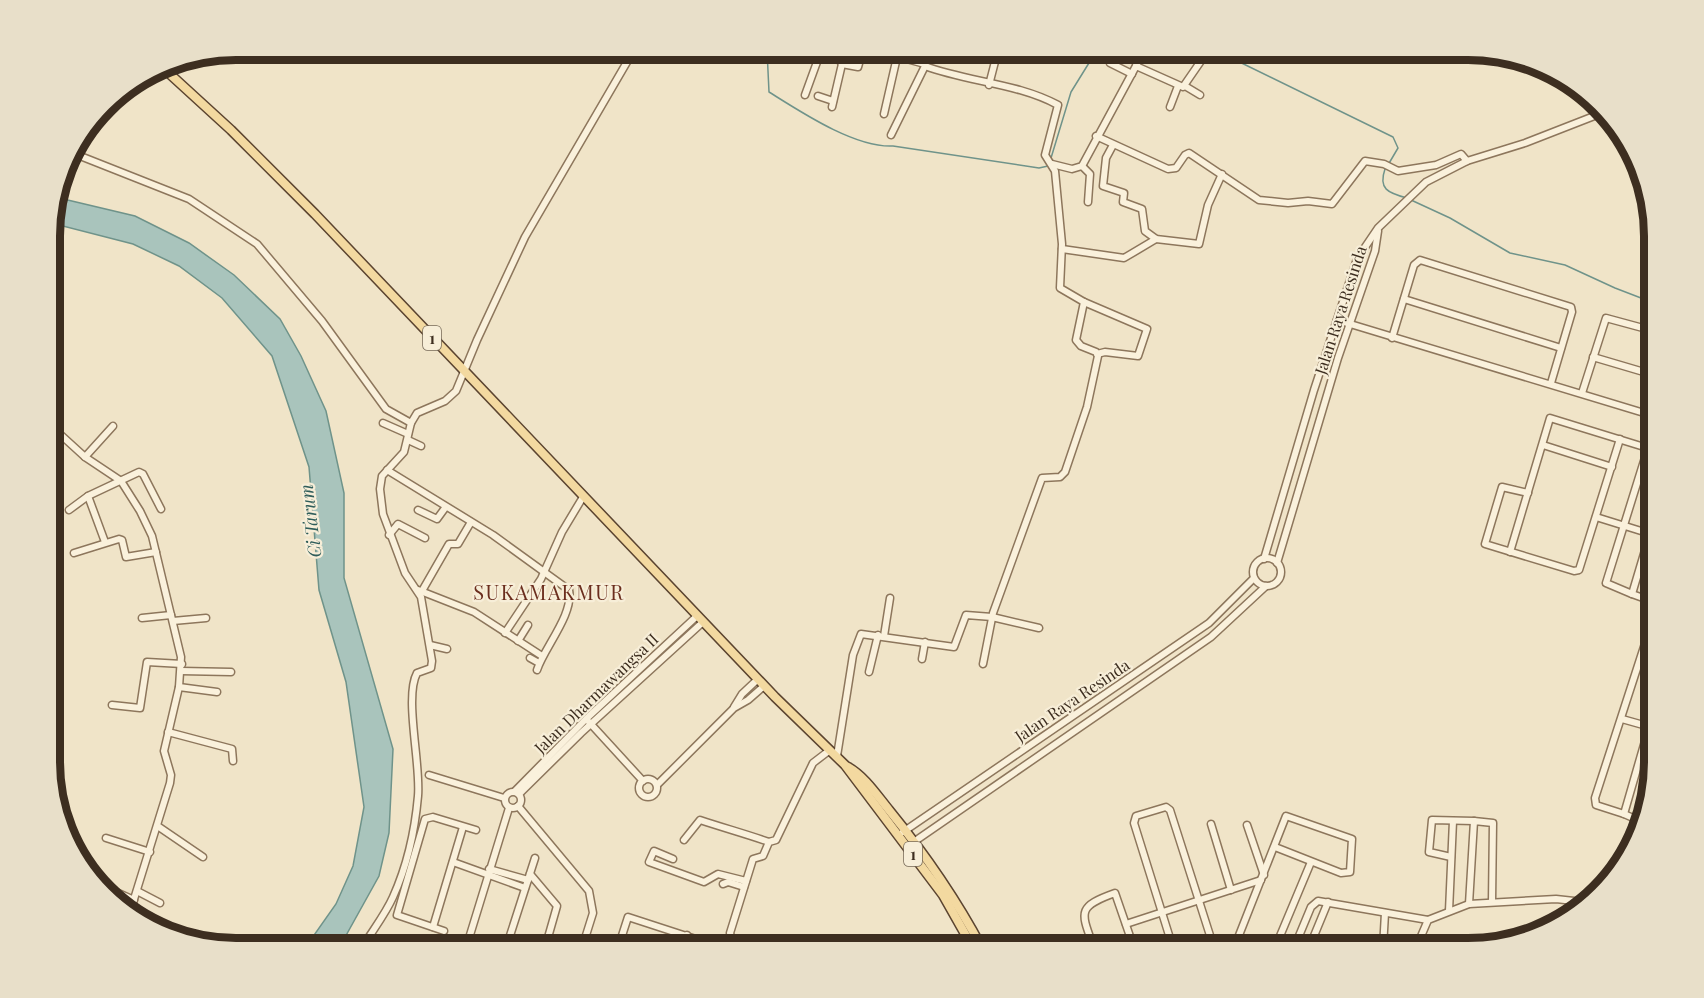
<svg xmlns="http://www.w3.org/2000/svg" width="1704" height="998" viewBox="0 0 1704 998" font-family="'Playfair Display',serif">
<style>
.water{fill:#a9c4bc;stroke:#6f938a;stroke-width:1.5}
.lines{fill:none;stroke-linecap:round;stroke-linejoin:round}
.stream{stroke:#6f938a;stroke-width:1.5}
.minor-casing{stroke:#8d765c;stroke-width:9}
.major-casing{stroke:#5b4430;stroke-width:11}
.minor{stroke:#faf1dc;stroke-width:6}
.major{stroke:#f3d9a0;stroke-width:8}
.labels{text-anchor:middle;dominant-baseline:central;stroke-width:4.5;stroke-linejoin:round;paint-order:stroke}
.shield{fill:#f7eed8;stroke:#756857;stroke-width:1.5}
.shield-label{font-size:15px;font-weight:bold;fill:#3d2e20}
.street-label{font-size:16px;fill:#3d2e20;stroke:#f7eed8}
.water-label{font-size:18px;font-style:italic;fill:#2f5d5a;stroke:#f7eed8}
.quarter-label{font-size:20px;letter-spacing:1.5px;fill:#6b2e1e;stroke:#f7eed8}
.rim{fill:none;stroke:#3d2e20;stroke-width:8}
</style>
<rect width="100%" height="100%" fill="#f0e4c8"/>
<!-- water -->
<polygon class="water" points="55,197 135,216 189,243 234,275 280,319 301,356 326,411 344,493 344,578 393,749 389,833 379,876 339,948 305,948 336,904 353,866 364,807 346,682 319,590 309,467 272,356 222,298 179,266 133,244 51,223"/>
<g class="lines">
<!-- stream -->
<g class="stream">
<path d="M 767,50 L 769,92 C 801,112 855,148 893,146 L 1039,168 L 1048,166"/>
<polyline points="1219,52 1393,137 1398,148 1388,165"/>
<polyline points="1051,158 1071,92 1097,50"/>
<path d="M 1385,169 C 1378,189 1388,193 1407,198"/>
<polyline points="1411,200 1450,218 1510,253 1565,265 1615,288 1654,303"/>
</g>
<!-- minor casing -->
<g class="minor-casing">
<g id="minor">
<polyline points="816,50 838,58 842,64 832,107"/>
<path d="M 929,50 L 925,66 C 968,82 1017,83 1058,105 L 1045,155 L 1055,171 L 1062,244 L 1060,288 L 1084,302 L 1076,340 L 1081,346 L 1096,352 L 1098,356 L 1087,407 L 1065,472 L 1060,477 L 1042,478 L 993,613 L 983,664"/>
<polyline points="903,58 925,64"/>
<polyline points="1110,63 1132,74"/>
<polyline points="842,64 858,67 862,53 866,50 903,58 905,50"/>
<polyline points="1136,66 1143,50"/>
<polyline points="989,85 998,50"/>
<polyline points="1185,86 1200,95"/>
<polyline points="805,95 821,51"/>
<polyline points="818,96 833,101"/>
<polyline points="1170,107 1178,86"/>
<polyline points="884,114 897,57"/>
<polyline points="891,135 925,66"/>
<polyline points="1096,136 1168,169 1176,168 1185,155 1189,153 1259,200 1288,203 1308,201 1332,204 1365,161 1384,164 1398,171 1436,165 1461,154 1467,161"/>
<polyline points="1113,145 1106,158 1103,186 1124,193 1123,202 1142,209 1145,231 1156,239 1199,244 1208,205 1222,174"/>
<polyline points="70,152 189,199 257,244 322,321 386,409 411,423"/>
<polyline points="1052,164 1072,169 1082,166 1136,66 1183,87 1203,58 1221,50"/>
<polyline points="1082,166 1090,174 1088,202"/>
<polyline points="1062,249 1124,258 1156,239"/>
<polyline points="1404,299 1561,348"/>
<polyline points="1084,302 1147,329 1138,356 1105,352 1097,354"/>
<polyline points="1337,320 1654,416"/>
<polyline points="1392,338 1414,265 1420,260 1571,307 1572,312 1551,383"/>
<polyline points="1593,357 1654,375"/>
<polyline points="1582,393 1606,318 1654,331"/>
<polyline points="383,423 408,434"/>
<polyline points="51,426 85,457 121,481 140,511 152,536 181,657 179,687 164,751 171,775 170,783 130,912"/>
<polyline points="408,440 421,446"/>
<polyline points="1543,445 1612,467"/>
<polyline points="85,457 113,426"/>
<path d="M 387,470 L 493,535 L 569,590 C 574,614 544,648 537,670"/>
<polyline points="1528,493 1502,487 1485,544 1574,571 1579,570 1620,439"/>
<polyline points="88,496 105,542"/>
<polyline points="69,510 88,496 139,472 143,474 161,509"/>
<polyline points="418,510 437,519 445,508"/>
<polyline points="1596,517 1654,535"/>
<polyline points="1654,520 1632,594 1654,602"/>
<polyline points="389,535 398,524 425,538"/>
<polyline points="1510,552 1550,418 1654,450"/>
<polyline points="74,553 119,539 122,540 126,557 156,552"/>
<circle cx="1267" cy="572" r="14"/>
<polyline points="1264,559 1314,390 1357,259 1378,228 1426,182 1467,161 1525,143 1602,113"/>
<polyline points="1277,563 1338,358 1375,251 1378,231"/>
<polyline points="418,590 474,612 542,656"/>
<polyline points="422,591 449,544 458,544 471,522"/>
<polyline points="1632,594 1606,583 1648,448"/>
<polyline points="1654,616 1595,798 1596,805 1624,814 1654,710"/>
<polyline points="142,618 171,615"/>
<polyline points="173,621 206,618"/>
<polyline points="505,633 541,579 562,532 583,497"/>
<polyline points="884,636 890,598"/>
<polyline points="518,641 528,625"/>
<polyline points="430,645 447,649"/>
<polyline points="530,658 539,663"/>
<polyline points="922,659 925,642"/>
<polyline points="181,671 231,672"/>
<polyline points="869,672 878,635"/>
<polyline points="179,687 217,692"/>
<polyline points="112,705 140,708 147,662 182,664"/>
<polyline points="734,707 742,694 758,679"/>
<polyline points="1622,719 1654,728"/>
<polyline points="589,722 643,781"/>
<polyline points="168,732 232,749 233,761"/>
<polyline points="837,756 853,655 861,634 954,647 966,615 992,617 1039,628"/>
<polyline points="429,775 504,798"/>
<circle cx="648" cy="788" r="9"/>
<polyline points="657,785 734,708 748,700 764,686"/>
<polyline points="515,791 586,719 697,616"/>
<circle cx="513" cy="800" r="8"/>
<polyline points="519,794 581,733 703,622"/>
<polyline points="518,806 589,891 593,913 582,948"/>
<polyline points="1624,814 1640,821"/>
<polyline points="1211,824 1231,890"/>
<polyline points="1247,825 1264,875"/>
<polyline points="159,827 203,857"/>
<polyline points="903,832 1209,623 1254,578"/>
<polyline points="106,838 150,852"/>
<polyline points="918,839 1211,637 1266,586"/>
<path d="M 684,840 L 700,820 C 724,828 746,834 769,842"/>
<polyline points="1451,857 1429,852 1432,820 1474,821"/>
<polyline points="673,859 654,851 649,862 704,882 718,874 746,881"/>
<polyline points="453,862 525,888"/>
<polyline points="489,869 528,880"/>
<polyline points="530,874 557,906 545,948"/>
<polyline points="723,884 728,882 744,887"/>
<polyline points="103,886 134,900"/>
<polyline points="137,891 160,903"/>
<polyline points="1469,904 1474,821 1493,823 1492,902"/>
<polyline points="1449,911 1453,821"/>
<polyline points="1126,924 1261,880"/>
<polyline points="433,927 463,827"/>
<polyline points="444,931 397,915 425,819 433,817 476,830"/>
<polyline points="619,944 634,948"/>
<polyline points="491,947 496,948"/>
<path d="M 362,948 C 372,931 385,915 393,897 C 407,866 415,830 418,796 C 421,764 404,697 417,673 L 431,668 L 432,661 L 421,597 L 405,573 L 383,514 L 380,489 L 382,476 L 404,452 L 411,423 L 417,413 L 445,401 L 456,391 L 477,340 L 525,237 L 634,50"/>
<polyline points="466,948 509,808"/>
<polyline points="506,948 535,858"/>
<polyline points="618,948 628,917 711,944 715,948"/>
<polyline points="683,948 687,935"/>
<polyline points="734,948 730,933 753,859 763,856 769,842 776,840 813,763 830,750"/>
<path d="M 1094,948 C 1081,912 1076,907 1115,893 L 1134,948"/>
<polyline points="1173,948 1134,823 1136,816 1166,807 1170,810 1214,948"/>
<polyline points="1234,948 1286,816 1352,839 1350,872 1341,873 1275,847"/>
<polyline points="1275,948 1311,862"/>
<polyline points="1294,948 1311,907 1318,901 1428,920"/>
<polyline points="1309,948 1328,902"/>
<polyline points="1383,948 1385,913"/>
<polyline points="1416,948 1428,920 1469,904 1556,899 1583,902"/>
</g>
</g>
<!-- major casing -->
<g class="major-casing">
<g id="major">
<polyline points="161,66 231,130 315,214 775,697 845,765 943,895 973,948"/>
<path d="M 848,767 C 865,777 876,794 889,810 C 924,853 956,899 982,948"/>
</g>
</g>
<!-- minor -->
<use href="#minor" class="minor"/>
<!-- major -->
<use href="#major" class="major"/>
</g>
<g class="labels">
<!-- shield labels -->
<g class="shield">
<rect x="423" y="326" width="18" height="24" rx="4.5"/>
<rect x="904" y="842" width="18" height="24" rx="4.5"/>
</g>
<g class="shield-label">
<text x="432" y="338">1</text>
<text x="913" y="854">1</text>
</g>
<!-- street labels -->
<g class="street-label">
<text transform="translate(1340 310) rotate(-72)">Jalan Raya Resinda</text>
<text transform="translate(596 693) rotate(-44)">Jalan Dharmawangsa II</text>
<text transform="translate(1072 700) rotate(-34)">Jalan Raya Resinda</text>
</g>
<!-- water labels -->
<g class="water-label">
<text transform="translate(310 521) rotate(-97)">Ci Tarum</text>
</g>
<!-- quarter labels -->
<g class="quarter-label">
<text x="549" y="591">SUKAMAKMUR</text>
</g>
</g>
<!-- crop -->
<path d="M0 0H1704V998H0ZM236 60H1468A176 176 0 0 1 1644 236V762A176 176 0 0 1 1468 938H236A176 176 0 0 1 60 762V236A176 176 0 0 1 236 60Z" fill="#e8dfc9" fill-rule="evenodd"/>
<path class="rim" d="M236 60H1468A176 176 0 0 1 1644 236V762A176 176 0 0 1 1468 938H236A176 176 0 0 1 60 762V236A176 176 0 0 1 236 60Z"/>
</svg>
